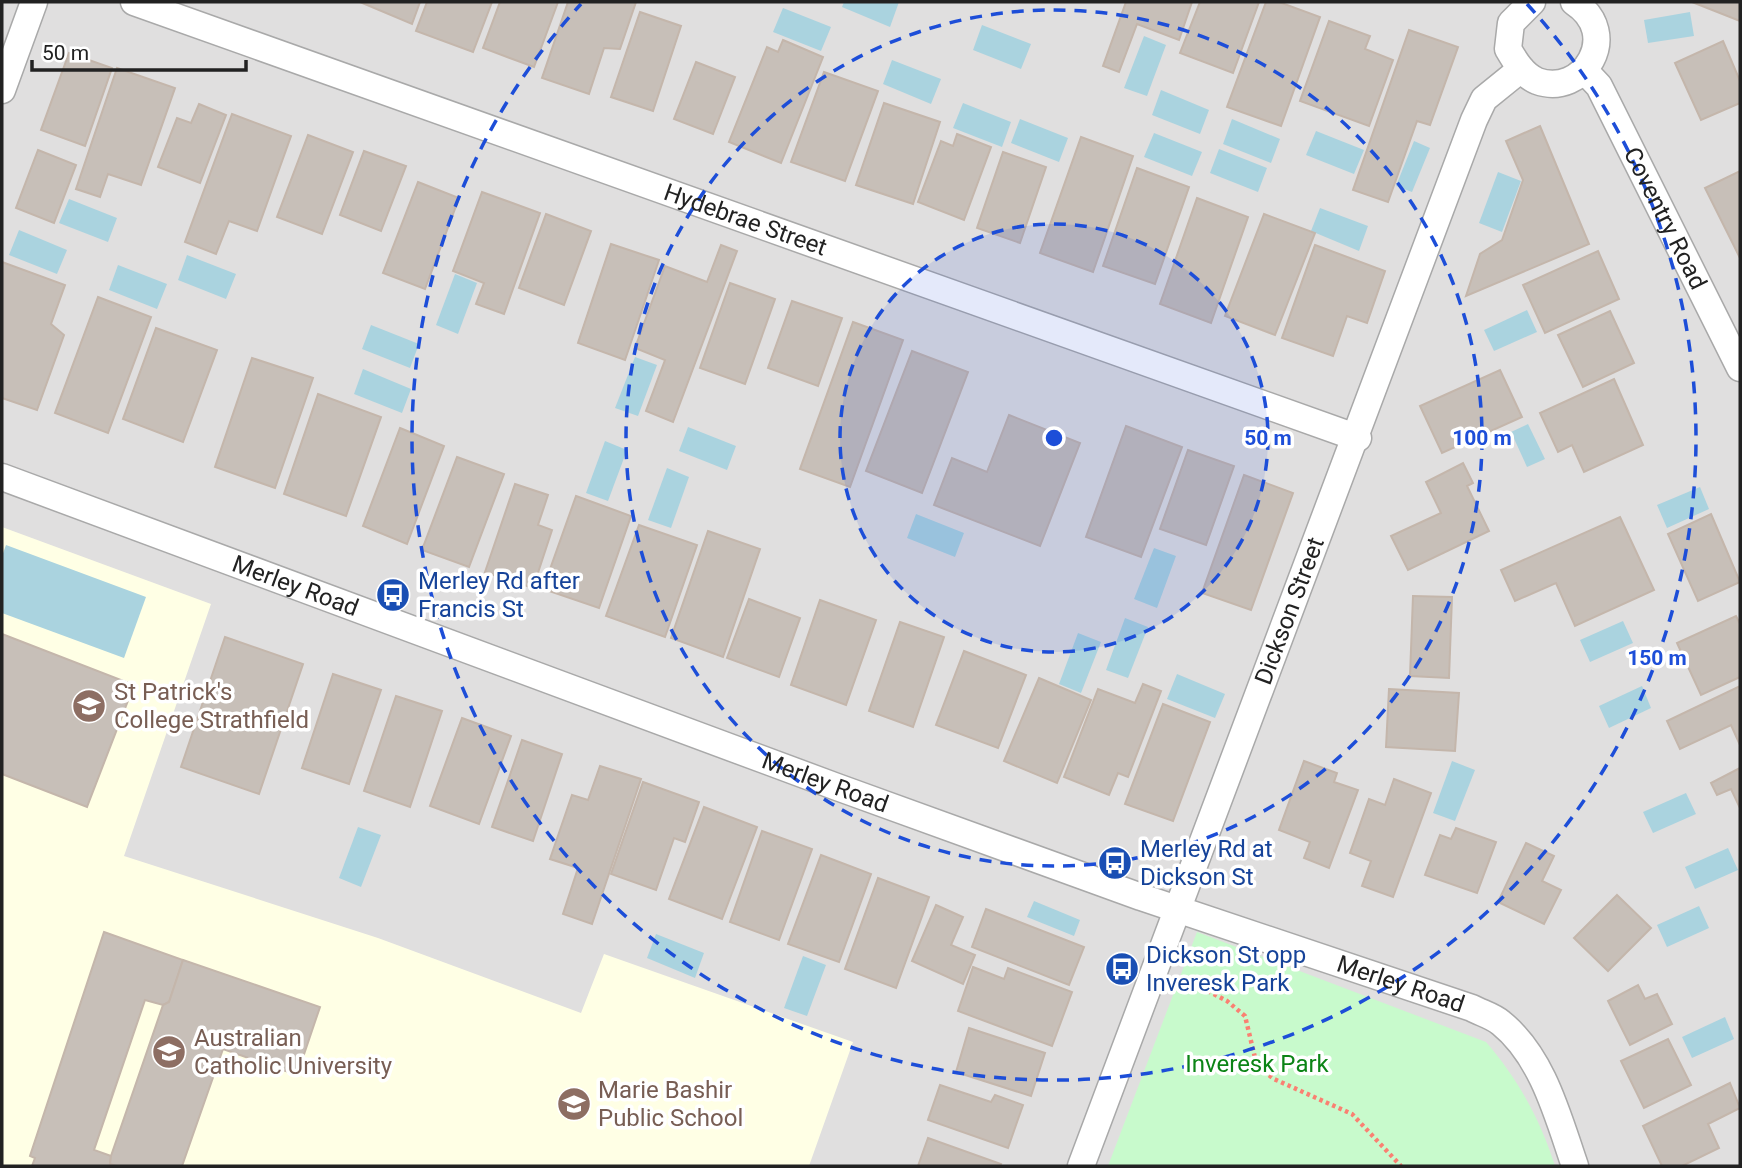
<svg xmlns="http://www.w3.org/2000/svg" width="1742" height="1168" viewBox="0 0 1742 1168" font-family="Roboto,sans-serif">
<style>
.residential{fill:#e0dfdf}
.education{fill:#ffffe5}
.park{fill:#c8facc}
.water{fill:#aad3df}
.building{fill:#c7bfb8;stroke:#c4b6ab;stroke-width:2}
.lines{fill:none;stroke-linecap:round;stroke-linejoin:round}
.street-casing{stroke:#a9a9a9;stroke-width:29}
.path{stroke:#fa8072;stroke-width:4.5;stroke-dasharray:3.5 3.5;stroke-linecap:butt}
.street{stroke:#fff;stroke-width:26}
.ring{fill:none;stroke:#1d4ed8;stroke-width:3.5;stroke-dasharray:12 9}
.labels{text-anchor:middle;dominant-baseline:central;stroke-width:7;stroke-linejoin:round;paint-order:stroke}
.street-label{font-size:24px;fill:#222;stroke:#fff}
.transit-label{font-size:24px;fill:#164399;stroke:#fff;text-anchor:start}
.education-label{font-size:24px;fill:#785e54;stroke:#fff;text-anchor:start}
.park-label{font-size:24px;fill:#0c8416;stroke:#fff}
.centre{fill:#1d4ed8;stroke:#fff;stroke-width:3.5}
.ring-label{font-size:21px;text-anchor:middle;font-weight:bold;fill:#1d4ed8;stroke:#fff;stroke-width:7;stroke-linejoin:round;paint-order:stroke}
</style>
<rect width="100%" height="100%" fill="#f2efe9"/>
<!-- residential -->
<rect class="residential" x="2" y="2" width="1738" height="1164"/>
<!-- education -->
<polygon class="education" points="2,527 211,604 124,856 378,938 581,1013 604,954 853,1042 809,1166 2,1166"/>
<!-- park -->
<path class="park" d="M 1197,932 L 1486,1042 C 1518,1079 1540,1119 1555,1166 L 1108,1166 Z"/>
<!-- water -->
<g class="water">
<polygon points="844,2 899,2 890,27 842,7"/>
<polygon points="783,8 831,27 821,51 773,32"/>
<polygon points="1690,12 1694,36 1648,43 1644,20"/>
<polygon points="982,25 1031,44 1021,69 973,50"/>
<polygon points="1144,36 1166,45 1147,96 1124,88"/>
<polygon points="892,60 941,79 931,104 883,84"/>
<polygon points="1161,90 1209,110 1200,134 1152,115"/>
<polygon points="963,103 1011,122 1002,147 953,128"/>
<polygon points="1020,119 1068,138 1059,162 1011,143"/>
<polygon points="1232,119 1280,139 1271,163 1223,144"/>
<polygon points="1316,131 1364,150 1354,174 1306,155"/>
<polygon points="1154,133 1202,152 1192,176 1144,157"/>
<polygon points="1414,141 1430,148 1412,192 1396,186"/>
<polygon points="1219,149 1267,168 1258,192 1210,173"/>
<polygon points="1498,172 1521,181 1502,232 1479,223"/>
<polygon points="69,199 117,218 108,242 59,223"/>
<polygon points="1320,208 1368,226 1359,251 1311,231"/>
<polygon points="19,230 67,250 57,274 9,255"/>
<polygon points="187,255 236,274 226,299 178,280"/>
<polygon points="118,265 167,284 157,309 109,290"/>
<polygon points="455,274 477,283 458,334 436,325"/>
<polygon points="1527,310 1537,332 1494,351 1484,330"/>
<polygon points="371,325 419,344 410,368 362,349"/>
<polygon points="635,357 657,365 638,416 615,408"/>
<polygon points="363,369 411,389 402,413 354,394"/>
<polygon points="1528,424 1545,459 1527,467 1511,432"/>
<polygon points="688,427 736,446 727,470 679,451"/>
<polygon points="605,441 627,450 608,501 586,493"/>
<polygon points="667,468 689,477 671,528 648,520"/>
<polygon points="1700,487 1709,509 1667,528 1657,505"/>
<polygon points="916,514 964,533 955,557 907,538"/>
<polygon points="6,545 146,597 124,658 2,613 2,556"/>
<polygon points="1154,548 1176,556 1157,608 1134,599"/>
<polygon points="1125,618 1148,627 1128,678 1106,670"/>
<polygon points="1623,621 1633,643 1590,662 1580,640"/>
<polygon points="1078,633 1101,642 1081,693 1059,684"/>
<polygon points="1177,674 1225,694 1215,718 1167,699"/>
<polygon points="1642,686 1651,708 1609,728 1599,706"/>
<polygon points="1452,761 1475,770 1455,821 1433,813"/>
<polygon points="1686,793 1696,814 1653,833 1643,812"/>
<polygon points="358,827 381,835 361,887 339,878"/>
<polygon points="1728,848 1738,870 1695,889 1685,867"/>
<polygon points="1034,901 1080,920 1074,936 1027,917"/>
<polygon points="1699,906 1709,928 1667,947 1657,925"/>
<polygon points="656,934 704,953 695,978 647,958"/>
<polygon points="803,956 826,965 807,1016 784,1008"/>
<polygon points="1725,1017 1734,1039 1692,1058 1682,1037"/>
</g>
<!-- building -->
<g class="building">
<polygon points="360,2 420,2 412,24"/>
<polygon points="427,2 492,2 473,52 416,31"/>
<polygon points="500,2 558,2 534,67 483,48"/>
<polygon points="568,2 636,2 620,49 604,48 589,94 542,78"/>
<polygon points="1126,2 1192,2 1179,40 1137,24 1119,72 1103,66"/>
<polygon points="1200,2 1259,2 1233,73 1180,53"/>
<polygon points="1266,2 1279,2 1320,17 1281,126 1227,107"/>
<polygon points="1692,2 1740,2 1740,21"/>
<polygon points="640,12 681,26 653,111 611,97"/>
<polygon points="1329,21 1370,36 1365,49 1393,60 1369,126 1300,101"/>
<polygon points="1409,30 1458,47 1430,125 1417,121 1388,202 1353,190"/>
<polygon points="783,40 823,57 781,163 729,142 767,47 778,52"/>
<polygon points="1723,41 1740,81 1740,103 1701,120 1675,63"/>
<polygon points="69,53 112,68 85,146 41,130"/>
<polygon points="696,62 735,77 713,134 674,119"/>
<polygon points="117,68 175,88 141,185 108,174 100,197 76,189"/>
<polygon points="824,72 878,91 845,181 791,162"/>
<polygon points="884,103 940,122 913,204 856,185"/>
<polygon points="199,104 226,115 200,183 158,167 177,118 191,123"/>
<polygon points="232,114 291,136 257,231 229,221 216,254 185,242"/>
<polygon points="1540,126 1589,244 1466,296 1480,254 1502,240 1523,180 1506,141"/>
<polygon points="957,134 991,147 964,220 918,202 941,141 953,146"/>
<polygon points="308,135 353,152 322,234 277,217"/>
<polygon points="1081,137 1133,156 1093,272 1040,253"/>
<polygon points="38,150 76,165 54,223 16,208"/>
<polygon points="364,151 406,166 381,231 340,215"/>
<polygon points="1003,152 1046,167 1020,243 977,228"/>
<polygon points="1137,168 1189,187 1155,284 1103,266"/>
<polygon points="1740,171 1740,258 1705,188"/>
<polygon points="418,182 459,198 425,289 383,273"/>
<polygon points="482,192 540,213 504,314 476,304 484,283 453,271"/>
<polygon points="1197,198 1248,217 1211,323 1160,304"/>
<polygon points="546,214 591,231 564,305 519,288"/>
<polygon points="1264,214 1315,233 1275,335 1225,316"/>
<polygon points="611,244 659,260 625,360 578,343"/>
<polygon points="721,245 737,251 673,422 646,411 665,360 635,348 665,266 707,282"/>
<polygon points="1315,245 1385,271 1367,323 1347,316 1333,356 1282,338"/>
<polygon points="1598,251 1619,299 1545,333 1523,285"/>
<polygon points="2,262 65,285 51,324 64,335 37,410 2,398"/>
<polygon points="730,283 775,299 745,384 700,368"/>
<polygon points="98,297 151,317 108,433 55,413"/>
<polygon points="792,301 842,318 818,386 768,368"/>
<polygon points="1610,311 1634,363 1583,387 1558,335"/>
<polygon points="853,322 903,340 850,487 800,469"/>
<polygon points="156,328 217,350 183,442 123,419"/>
<polygon points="912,351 968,372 922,493 866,471"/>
<polygon points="252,358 313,378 275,488 215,467"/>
<polygon points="1500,370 1522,417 1442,453 1420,406"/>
<polygon points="1614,379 1643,445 1584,472 1572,445 1558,452 1540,413"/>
<polygon points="318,394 381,417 346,516 284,494"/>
<polygon points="1009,415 1080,443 1040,546 934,505 952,458 987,472"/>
<polygon points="1126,426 1182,447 1141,557 1086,537"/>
<polygon points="400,428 444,446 407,544 363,526"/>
<polygon points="1188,450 1234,466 1206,545 1160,529"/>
<polygon points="457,457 504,474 469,567 422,550"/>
<polygon points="1463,463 1473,483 1467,486 1489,531 1408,570 1391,536 1441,513 1426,482"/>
<polygon points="1244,475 1293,493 1251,610 1202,593"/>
<polygon points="515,484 548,495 538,525 552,530 533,588 485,572"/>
<polygon points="576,496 631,516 599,608 543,589"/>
<polygon points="1711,514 1740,582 1698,601 1668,534"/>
<polygon points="1620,517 1654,590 1575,626 1556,583 1515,601 1501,570"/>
<polygon points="639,525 697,545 665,637 606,616"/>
<polygon points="708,531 760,549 723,657 671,638"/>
<polygon points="1413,596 1452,597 1449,678 1410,676"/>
<polygon points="749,599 800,618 779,677 727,658"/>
<polygon points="820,600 876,620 846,705 791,685"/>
<polygon points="1736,616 1740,624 1740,677 1701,695 1677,643"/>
<polygon points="900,622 944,637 913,727 869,711"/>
<polygon points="2,634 134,685 87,807 2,774"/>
<polygon points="225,637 303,664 259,794 181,767"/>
<polygon points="964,651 1026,675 998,748 936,725"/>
<polygon points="333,674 381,690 349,784 302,768"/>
<polygon points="1039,678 1091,700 1057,783 1004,761"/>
<polygon points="1143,684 1161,691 1128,777 1118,773 1109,795 1064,777 1098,689 1135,703"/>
<polygon points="1740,686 1740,745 1731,725 1680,749 1667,721"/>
<polygon points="1389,689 1459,693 1455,751 1386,747"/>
<polygon points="396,696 442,711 410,807 364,791"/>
<polygon points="1163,704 1210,722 1173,821 1125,804"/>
<polygon points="462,718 511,736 479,824 430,806"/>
<polygon points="522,740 562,754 533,841 492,827"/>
<polygon points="1304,761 1337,773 1334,782 1358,790 1329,868 1304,858 1310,842 1279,830"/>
<polygon points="600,766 641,779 592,924 563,914 578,868 550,859 572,795 588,800"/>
<polygon points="1740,768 1740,808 1731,789 1717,795 1711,783"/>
<polygon points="1394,779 1431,793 1393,897 1362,886 1371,861 1350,853 1369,799 1385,805"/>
<polygon points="643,782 699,802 685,842 674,838 656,890 611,874"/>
<polygon points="704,807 757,827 722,919 669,899"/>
<polygon points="1456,828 1496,842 1477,893 1425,875 1440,835 1451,839"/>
<polygon points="762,831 812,849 779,940 730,922"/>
<polygon points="1526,843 1554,856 1542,881 1561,890 1544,924 1498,902"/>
<polygon points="821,855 871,874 839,962 788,944"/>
<polygon points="878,878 929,897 896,988 845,969"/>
<polygon points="1617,895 1651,928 1608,971 1574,938"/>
<polygon points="936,905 963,917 951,945 975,955 963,984 912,961"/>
<polygon points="986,909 1084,947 1069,985 972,947"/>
<polygon points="104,932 183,960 169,1002 163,1005 145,1000 94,1150 111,1156 110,1164 117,1166 32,1166 35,1158 30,1156"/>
<polygon points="183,960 320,1007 297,1075 223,1049 182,1166 117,1166 110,1164 111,1156 163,1005 169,1002"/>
<polygon points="973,967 1004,979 1008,968 1072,992 1052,1046 958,1011"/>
<polygon points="1638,985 1645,999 1657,994 1672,1024 1630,1045 1608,1001"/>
<polygon points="969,1028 1045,1053 1031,1096 956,1072"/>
<polygon points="1668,1039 1691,1085 1644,1108 1621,1061"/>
<polygon points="1730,1083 1740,1108 1708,1124 1719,1148 1682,1166 1662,1166 1643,1126"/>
<polygon points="940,1085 991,1102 995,1095 1023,1105 1008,1148 928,1120"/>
<polygon points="928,1138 1001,1164 1000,1166 918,1166"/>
</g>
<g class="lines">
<!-- street casing -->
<g class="street-casing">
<g id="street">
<path id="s1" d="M 134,2 L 1358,438"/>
<path d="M 1532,2 L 1511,23 L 1508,49 C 1515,61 1523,75 1537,81 C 1583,98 1623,34 1574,2"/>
<path id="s2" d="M 1584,70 L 1599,86 L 1740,368"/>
<polyline points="2,90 34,2"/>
<path id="s3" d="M 2,477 L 837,787 L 1141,897 L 1472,1008 C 1481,1013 1493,1016 1501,1023 C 1543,1057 1558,1117 1575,1166"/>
<path id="s4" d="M 1081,1166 L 1474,120 L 1484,99 L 1521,69"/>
</g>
</g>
<!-- path -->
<polyline class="path" points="1189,981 1227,1001 1245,1016 1257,1066 1274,1079 1352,1114 1401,1166"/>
<!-- street -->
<use href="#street" class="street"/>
</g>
<!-- distance rings -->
<circle cx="1054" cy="438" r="214" fill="#1d4ed8" fill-opacity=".12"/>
<g class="ring">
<circle cx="1054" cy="438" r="214"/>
<circle cx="1054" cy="438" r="428"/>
<path d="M1527 4A642 642 0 1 1 581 4"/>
</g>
<!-- icons -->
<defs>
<g id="bus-disc" transform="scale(1.75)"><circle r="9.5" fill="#1a4fb4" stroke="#fff"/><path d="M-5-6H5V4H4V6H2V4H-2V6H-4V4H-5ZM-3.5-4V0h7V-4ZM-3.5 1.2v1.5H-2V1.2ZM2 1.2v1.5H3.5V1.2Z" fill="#fff"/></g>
<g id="school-disc" transform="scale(1.75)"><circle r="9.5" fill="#8d6e63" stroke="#fff"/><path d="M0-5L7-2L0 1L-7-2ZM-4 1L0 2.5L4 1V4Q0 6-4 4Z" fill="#fff"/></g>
<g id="university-disc" transform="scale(1.75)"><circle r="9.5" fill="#8d6e63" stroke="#fff"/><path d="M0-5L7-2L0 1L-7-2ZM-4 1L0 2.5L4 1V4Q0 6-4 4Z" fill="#fff"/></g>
</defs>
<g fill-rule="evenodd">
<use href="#bus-disc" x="393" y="595"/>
<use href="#school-disc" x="89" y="706"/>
<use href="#bus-disc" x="1115" y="863"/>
<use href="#bus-disc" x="1122" y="969"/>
<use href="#university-disc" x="169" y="1052"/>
<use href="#school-disc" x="574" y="1104"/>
</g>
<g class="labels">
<!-- street labels -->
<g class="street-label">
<text stroke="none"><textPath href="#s2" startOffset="170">Coventry Road</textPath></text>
<text stroke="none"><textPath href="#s1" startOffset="649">Hydebrae Street</textPath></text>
<text stroke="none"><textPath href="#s3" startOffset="313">Merley Road</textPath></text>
<text stroke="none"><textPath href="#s4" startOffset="593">Dickson Street</textPath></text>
<text stroke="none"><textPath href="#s3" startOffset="878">Merley Road</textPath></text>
<text stroke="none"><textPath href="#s3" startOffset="1488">Merley Road</textPath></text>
</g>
<!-- transit labels -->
<g class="transit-label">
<text x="418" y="581">Merley Rd after<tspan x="418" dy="28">Francis St</tspan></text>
<text x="1140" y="849">Merley Rd at<tspan x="1140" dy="28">Dickson St</tspan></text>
<text x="1146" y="955">Dickson St opp<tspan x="1146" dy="28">Inveresk Park</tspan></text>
</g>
<!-- education labels -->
<g class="education-label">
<text x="114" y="692">St Patrick's<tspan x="114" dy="28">College Strathfield</tspan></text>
<text x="194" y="1038">Australian<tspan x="194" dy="28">Catholic University</tspan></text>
<text x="598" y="1090">Marie Bashir<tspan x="598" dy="28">Public School</tspan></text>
</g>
<!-- park labels -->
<g class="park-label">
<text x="1257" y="1064">Inveresk Park</text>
</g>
</g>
<circle cx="1054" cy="438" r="10" class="centre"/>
<g class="ring-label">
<text x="1268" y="445">50 m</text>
<text x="1482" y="445">100 m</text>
<text x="1657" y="665">150 m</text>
</g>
<!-- border -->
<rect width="1742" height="1168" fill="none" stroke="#222222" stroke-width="7"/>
<!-- scale -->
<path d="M32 60v10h214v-10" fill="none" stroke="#222222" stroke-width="3.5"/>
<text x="42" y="60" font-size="21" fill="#222222" stroke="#ffffff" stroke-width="5" paint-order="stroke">50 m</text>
</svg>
